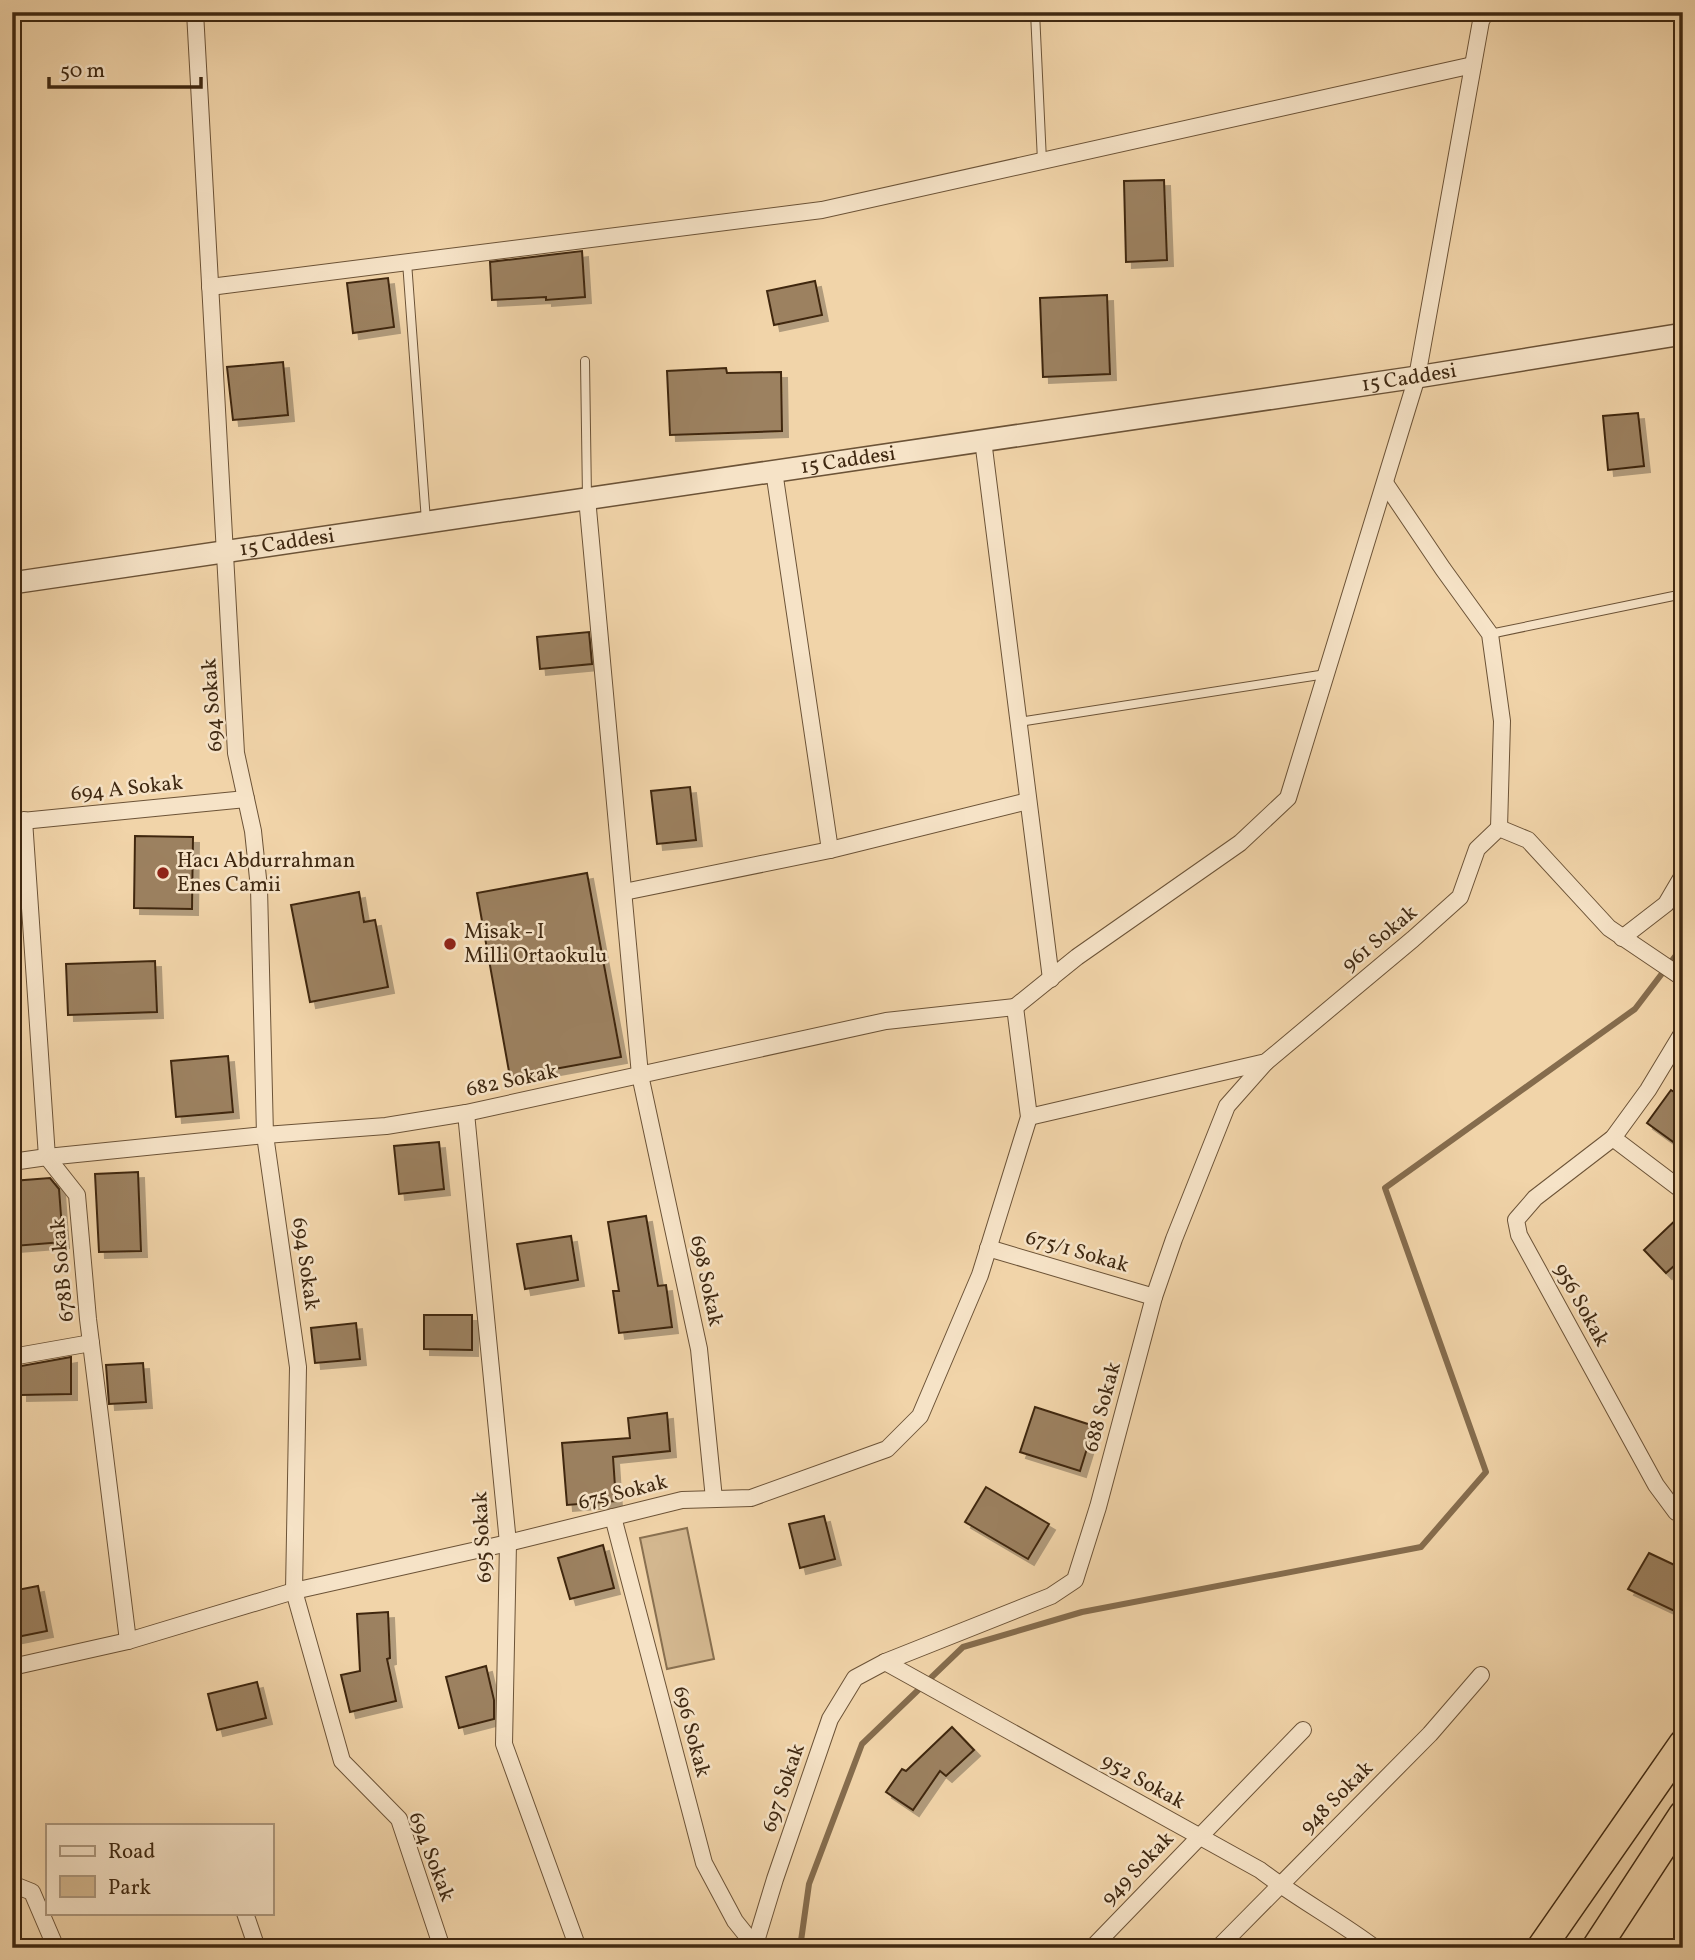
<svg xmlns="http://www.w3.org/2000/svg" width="1695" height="1960" viewBox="0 0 1695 1960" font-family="Vollkorn,serif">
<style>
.green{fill:#d3b78f;stroke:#897050;stroke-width:2}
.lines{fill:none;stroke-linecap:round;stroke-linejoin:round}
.stream{stroke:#856c4d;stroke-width:6}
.building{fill:#9c8160;stroke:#3f2811;stroke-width:2;filter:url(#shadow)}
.service-casing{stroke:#6c5337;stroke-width:10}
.minor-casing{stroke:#6c5337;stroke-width:18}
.tertiary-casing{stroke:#6c5337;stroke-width:24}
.trunk-casing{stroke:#3f2811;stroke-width:31}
.service{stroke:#f6e3c7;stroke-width:8}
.minor{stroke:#f6e3c7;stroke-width:16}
.tertiary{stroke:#f6e3c7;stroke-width:21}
.trunk{stroke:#f1d4a9;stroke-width:28}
.poi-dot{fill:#8f2418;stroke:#f6e3c7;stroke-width:2.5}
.labels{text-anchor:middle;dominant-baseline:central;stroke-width:5;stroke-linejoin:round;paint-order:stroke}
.street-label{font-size:21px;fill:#3f2811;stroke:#f6e3c7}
.poi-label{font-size:21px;fill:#3f2811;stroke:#f6e3c7;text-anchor:start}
</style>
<defs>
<filter id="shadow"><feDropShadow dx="6" dy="6" stdDeviation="0" flood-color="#0004"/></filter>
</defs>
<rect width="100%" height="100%" fill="#f1d4a9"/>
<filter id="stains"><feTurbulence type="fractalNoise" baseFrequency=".00286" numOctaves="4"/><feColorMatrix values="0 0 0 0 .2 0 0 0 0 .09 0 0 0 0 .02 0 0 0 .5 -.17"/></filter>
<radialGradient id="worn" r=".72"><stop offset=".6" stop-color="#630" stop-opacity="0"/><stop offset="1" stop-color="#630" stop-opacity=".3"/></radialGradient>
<!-- green -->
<polygon class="green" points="687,1528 714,1659 667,1669 640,1538"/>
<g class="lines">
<!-- stream -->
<polyline class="stream" points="800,1948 809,1884 862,1744 963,1647 1082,1612 1421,1547 1486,1472 1385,1188 1635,1009 1683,946"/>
</g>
<!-- building -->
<g class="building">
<polygon points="1164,180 1167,260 1126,262 1124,181"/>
<polygon points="582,251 585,297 546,300 546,297 492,300 490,262"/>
<polygon points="388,278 394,327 353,333 347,283"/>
<polygon points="815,281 822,315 774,325 767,291"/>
<polygon points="1107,295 1110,374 1043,377 1040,298"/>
<polygon points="283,362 288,415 233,420 227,367"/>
<polygon points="726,368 727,373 781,372 782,431 670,435 667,371"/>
<polygon points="1638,413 1644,466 1608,470 1603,416"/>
<polygon points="589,632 592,664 540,669 537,637"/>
<polygon points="690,787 696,840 657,844 651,791"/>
<polygon points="135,836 193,837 192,909 134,908"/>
<polygon points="587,873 621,1057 510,1077 477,893"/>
<polygon points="359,892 364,922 375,920 388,987 310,1002 291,905"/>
<polygon points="155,961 157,1012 68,1015 66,964"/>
<polygon points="228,1056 233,1112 176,1117 171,1061"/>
<polygon points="1671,1090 1683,1098 1683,1149 1647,1123"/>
<polygon points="439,1142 444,1189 399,1194 394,1146"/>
<polygon points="138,1172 141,1251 99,1252 95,1174"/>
<polygon points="50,1178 59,1189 63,1242 14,1246 12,1181"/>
<polygon points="1683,1213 1683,1258 1666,1273 1644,1250"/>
<polygon points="646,1216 658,1286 666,1285 672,1327 619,1333 613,1291 619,1291 608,1222"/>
<polygon points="571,1236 578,1280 525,1289 517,1244"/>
<polygon points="424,1315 472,1315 472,1350 424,1349"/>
<polygon points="356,1323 360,1359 315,1363 311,1328"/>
<polygon points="71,1357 71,1394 21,1395 21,1366"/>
<polygon points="143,1363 146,1402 109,1404 106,1365"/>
<polygon points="1035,1407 1094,1426 1080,1471 1020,1452"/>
<polygon points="667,1413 670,1451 613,1457 616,1501 567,1505 562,1443 630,1438 628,1418"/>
<polygon points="986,1487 1049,1524 1028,1559 965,1522"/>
<polygon points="824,1516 835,1559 800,1568 789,1524"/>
<polygon points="603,1545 614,1588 570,1599 558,1558"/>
<polygon points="1649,1553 1683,1569 1683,1615 1628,1589"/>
<polygon points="38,1586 47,1631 12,1638 12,1591"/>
<polygon points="388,1612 390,1658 387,1659 396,1701 350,1712 341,1675 360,1671 357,1614"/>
<polygon points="486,1666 494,1700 494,1719 459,1728 446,1677"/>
<polygon points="257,1682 266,1718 217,1730 208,1694"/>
<polygon points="952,1727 974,1750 946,1776 940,1771 913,1810 886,1792 902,1769 906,1771"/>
</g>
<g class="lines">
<!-- service casing -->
<g class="service-casing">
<g id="service">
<polyline points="1035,12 1042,161"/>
<polyline points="407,262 426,521"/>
<polyline points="585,361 587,498"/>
<polyline points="1490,634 1683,594"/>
<polyline points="1019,722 1326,674"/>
</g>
</g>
<!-- minor casing -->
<g class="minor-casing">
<g id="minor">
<polyline points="195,12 236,753 253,831 259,888 265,1135 298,1367 294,1591 342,1761 399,1819 442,1948"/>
<polyline points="210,287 822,210 1473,65"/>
<polyline points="983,440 1051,979"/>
<polyline points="774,471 830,850"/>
<polyline points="1385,483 1443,569 1490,634 1502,721 1499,828"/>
<polyline points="587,498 640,1075 699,1349 714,1499"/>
<polyline points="24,820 47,1157 77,1195 88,1319 128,1641"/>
<polyline points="12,822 246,799"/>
<polyline points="624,892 830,850 1028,801"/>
<polyline points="1622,938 1666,904 1683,875"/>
<polyline points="1015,1007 1077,957 1240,843 1288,798 1417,377 1481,21 1486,12"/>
<polyline points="1683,1032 1648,1090 1613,1138 1535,1198 1516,1220 1519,1235 1656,1485 1676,1512 1683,1516"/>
<polyline points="466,1113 508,1543 504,1744 578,1948"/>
<polyline points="1029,1117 1266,1062 1413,939 1460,897 1477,849 1499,828 1528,840 1609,928 1683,978"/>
<polyline points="1613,1138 1683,1191"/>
<polyline points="12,1162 47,1157 265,1135 386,1126 466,1113 886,1021 1015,1007"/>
<polyline points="988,1248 1154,1297"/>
<polyline points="12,1357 91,1343"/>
<polyline points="613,1517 704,1863 735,1921 755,1946"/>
<path d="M 885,1662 L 1260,1870 C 1296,1898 1338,1920 1375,1948"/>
<polyline points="12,1667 128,1641 294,1591 508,1543 682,1500 751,1498 887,1449 920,1416 980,1275 1029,1117 1015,1007"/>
<polyline points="12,1884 32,1892 56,1948"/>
<polyline points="245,1913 257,1948"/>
<polyline points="754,1948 775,1879 830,1719 855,1678 885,1662 1051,1596 1075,1580 1098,1507 1154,1297 1174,1239 1227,1106 1266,1062"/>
<polyline points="1092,1948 1303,1730"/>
<polyline points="1218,1948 1430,1734 1481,1675"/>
</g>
</g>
<!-- tertiary casing -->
<g class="tertiary-casing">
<g id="tertiary">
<path id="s1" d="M 12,583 L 1417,377 L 1683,334"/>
</g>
</g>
<!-- trunk casing -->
<g class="trunk-casing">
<g id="trunk">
<polyline points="1541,1948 1683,1744"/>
<polyline points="1596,1948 1683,1815"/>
</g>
</g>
<!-- service -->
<use href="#service" class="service"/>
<!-- minor -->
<use href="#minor" class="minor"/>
<!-- tertiary -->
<use href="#tertiary" class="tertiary"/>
<!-- trunk -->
<use href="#trunk" class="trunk"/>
</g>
<!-- markers -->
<g class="poi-dot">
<circle cx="163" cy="873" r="7"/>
<circle cx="450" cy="944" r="7"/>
</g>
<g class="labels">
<!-- street labels -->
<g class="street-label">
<text stroke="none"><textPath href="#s1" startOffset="1412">15 Caddesi</textPath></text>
<text stroke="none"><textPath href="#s1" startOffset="845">15 Caddesi</textPath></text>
<text stroke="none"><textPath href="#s1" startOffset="278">15 Caddesi</textPath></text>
<text transform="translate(213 705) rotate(-94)">694 Sokak</text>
<text transform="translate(127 789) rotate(-6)">694 A Sokak</text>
<text transform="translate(1380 939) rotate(-40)">961 Sokak</text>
<text transform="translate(512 1081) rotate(-12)">682 Sokak</text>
<text transform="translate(1077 1252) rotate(16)">675/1 Sokak</text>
<text transform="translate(305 1264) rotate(82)">694 Sokak</text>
<text transform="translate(63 1270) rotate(-95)">678B Sokak</text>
<text transform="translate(706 1281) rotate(78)">698 Sokak</text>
<text transform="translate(1581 1305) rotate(61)">956 Sokak</text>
<text transform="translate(1103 1407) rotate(-75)">688 Sokak</text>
<text transform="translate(623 1493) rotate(-14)">675 Sokak</text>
<text transform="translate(483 1537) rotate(-93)">695 Sokak</text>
<text transform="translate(691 1732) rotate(75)">696 Sokak</text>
<text transform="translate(1143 1782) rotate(29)">952 Sokak</text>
<text transform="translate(784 1788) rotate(-71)">697 Sokak</text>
<text transform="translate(1337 1798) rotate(-45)">948 Sokak</text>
<text transform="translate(431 1857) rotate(69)">694 Sokak</text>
<text transform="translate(1138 1869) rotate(-46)">949 Sokak</text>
</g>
<!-- poi labels -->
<g class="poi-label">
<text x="177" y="861">Hacı Abdurrahman<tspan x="177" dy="24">Enes Camii</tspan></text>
<text x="464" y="932">Misak - I<tspan x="464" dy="24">Milli Ortaokulu</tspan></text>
</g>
</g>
<!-- margin -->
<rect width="1695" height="1960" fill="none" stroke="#f1d4a9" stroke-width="42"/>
<rect x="14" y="14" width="1667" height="1932" fill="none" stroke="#3f2811" stroke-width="3.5"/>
<rect x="21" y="21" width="1653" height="1918" fill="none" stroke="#3f2811" stroke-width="2"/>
<!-- legend -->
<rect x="46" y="1824" width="228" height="91" fill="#f6e3c7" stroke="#ad987e" stroke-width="2"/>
<rect x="60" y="1846" width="35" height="10" fill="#f6e3c7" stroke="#ad987e" stroke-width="2"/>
<text x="108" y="1858" font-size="21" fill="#3f2811">Road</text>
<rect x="60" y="1876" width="35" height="21" fill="#d3b78f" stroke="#ad987e" stroke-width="2"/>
<text x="108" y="1894" font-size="21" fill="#3f2811">Park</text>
<!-- scale -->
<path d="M49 77v10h152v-10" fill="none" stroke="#3f2811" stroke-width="3.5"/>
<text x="60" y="77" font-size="21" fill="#3f2811" stroke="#f6e3c7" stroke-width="5" paint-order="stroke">50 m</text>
<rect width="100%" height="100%" filter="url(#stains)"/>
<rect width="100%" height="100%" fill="url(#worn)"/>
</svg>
